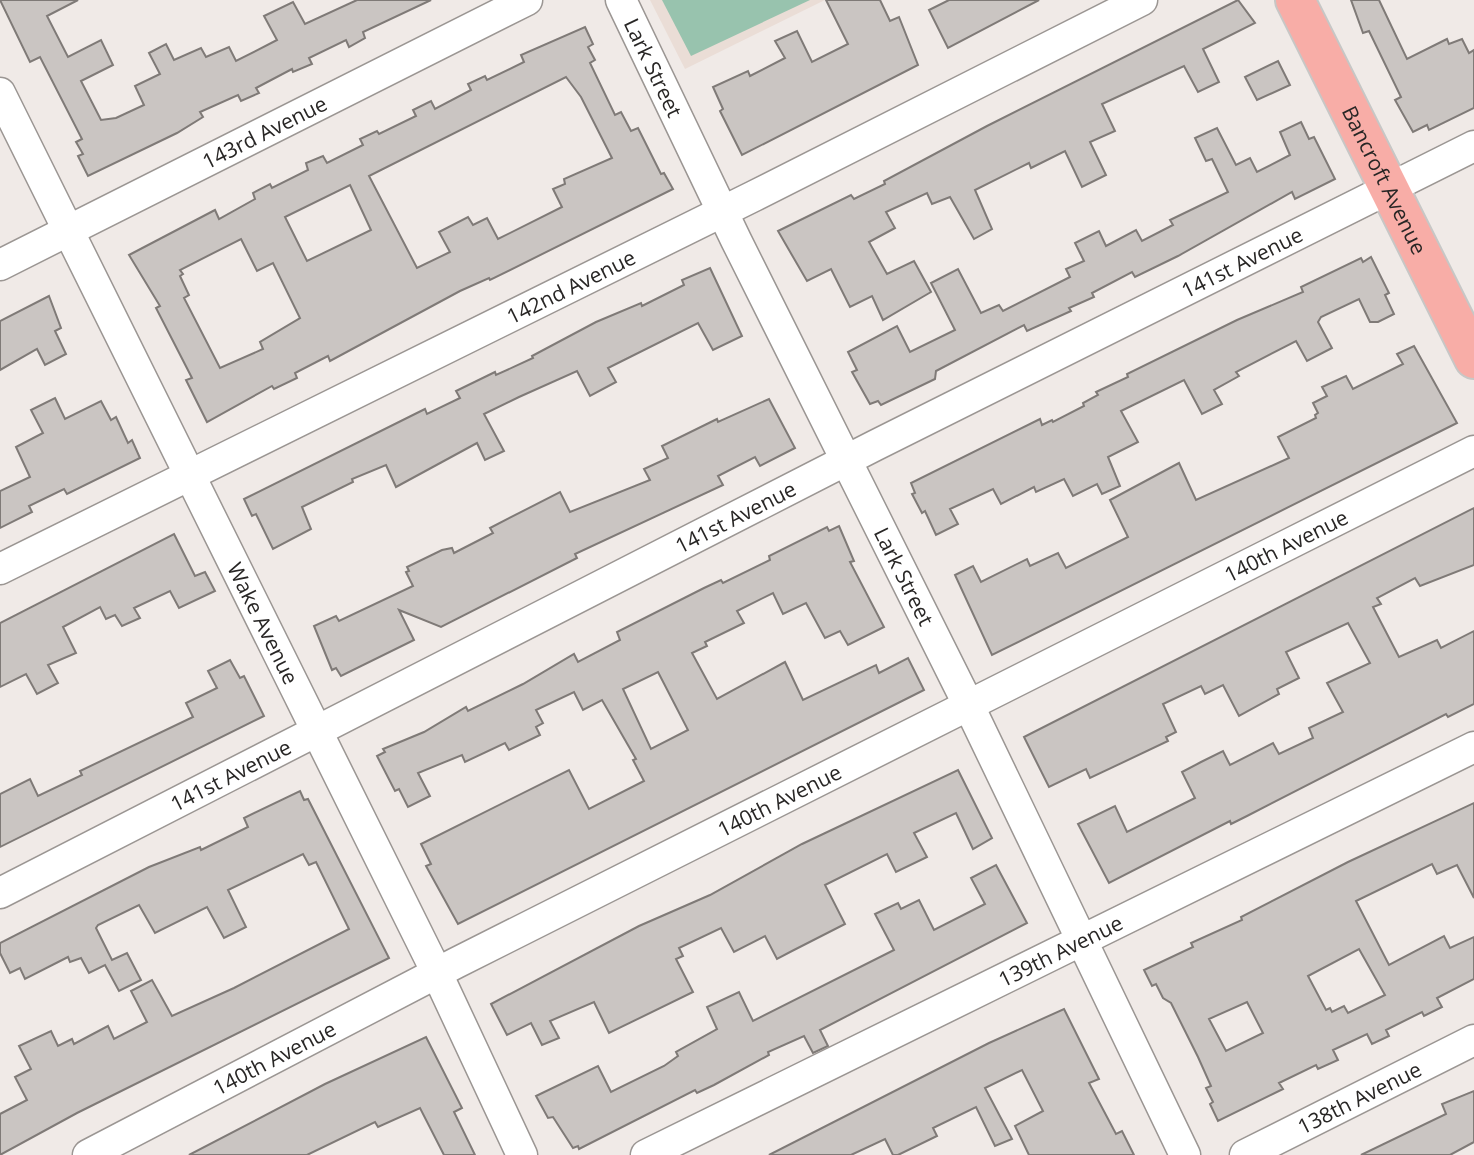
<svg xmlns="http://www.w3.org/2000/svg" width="1474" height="1155" viewBox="0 0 1474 1155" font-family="'Open Sans',sans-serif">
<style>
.built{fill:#eaddd6}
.green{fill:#98c3ae}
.building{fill:#cac5c2;stroke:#7f7a77;stroke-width:2;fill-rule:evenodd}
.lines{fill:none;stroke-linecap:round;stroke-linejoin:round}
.minor-casing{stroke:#9b9693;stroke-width:33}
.major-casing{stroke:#c7c7c6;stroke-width:42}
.minor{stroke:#fff;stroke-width:30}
.major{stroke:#f8ada7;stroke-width:38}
.labels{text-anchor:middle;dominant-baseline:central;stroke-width:7;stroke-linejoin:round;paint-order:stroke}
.street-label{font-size:21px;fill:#282625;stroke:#fdf7f4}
</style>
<rect width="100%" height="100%" fill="#f0eae7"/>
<!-- built -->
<polygon class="built" points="650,0 825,0 685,69"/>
<!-- green -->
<polygon class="green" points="662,0 810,0 691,56"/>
<!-- building -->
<g class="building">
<polygon points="0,0 78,0 47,16 68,57 101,40 113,65 81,81 101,120 116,118 144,105 135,86 160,74 149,53 166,44 174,60 201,48 206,57 229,47 236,61 277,40 264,16 293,2 305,24 357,0 431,0 363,32 365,38 349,47 346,40 309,58 312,64 293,72 292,69 256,88 259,93 241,101 238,95 200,112 203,117 177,133 88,176 78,156 83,154 76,142 82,139 40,57 30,62"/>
<polygon points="826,0 880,0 890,21 899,17 918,65 742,155 720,111 723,109 713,87 748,71 750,76 785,58 775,41 797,31 812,62 848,44"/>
<polygon points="949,0 1039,0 948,48 929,10"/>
<polygon points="1238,0 1255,23 1203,49 1219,82 1198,92 1184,66 1102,104 1115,131 1090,142 1106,175 1082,187 1065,151 1031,168 1029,163 975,190 992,229 974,239 950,197 932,204 927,193 886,212 895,228 869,242 887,274 914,261 931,292 883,320 872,296 850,307 831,269 807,281 778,231 851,195 854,199 885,184 884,181 987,126"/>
<polygon points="1351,0 1379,0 1407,59 1447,39 1449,44 1462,39 1469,53 1474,50 1474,108 1429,130 1427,125 1413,132 1395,100 1401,97 1369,31 1363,33"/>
<path d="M 585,27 L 593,44 L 588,47 L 595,60 L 590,63 L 615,115 L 621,112 L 631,131 L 638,128 L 661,174 L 664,173 L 673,189 L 490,280 L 489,278 L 460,291 L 330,361 L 328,356 L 295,373 L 297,378 L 274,389 L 272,386 L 207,422 L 186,380 L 192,378 L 156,308 L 160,306 L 129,255 L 215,210 L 219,219 L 255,199 L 253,193 L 270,184 L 272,188 L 308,170 L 306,163 L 323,156 L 327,163 L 363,145 L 360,139 L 377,131 L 379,134 L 416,116 L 413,110 L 431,101 L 435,109 L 471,90 L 468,84 L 485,76 L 487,80 L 524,62 L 521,55 ZM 566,77 L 581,97 L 612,158 L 564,179 L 565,184 L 553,189 L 562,207 L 498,239 L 487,218 L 473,225 L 468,217 L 439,232 L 450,252 L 417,268 L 369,176 ZM 350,185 L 371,230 L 307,261 L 285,217 ZM 241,239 L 257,271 L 273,263 L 300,318 L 260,342 L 263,349 L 220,368 L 184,298 L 189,295 L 180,276 L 183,274 L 180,270 Z"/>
<polygon points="1278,61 1290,85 1257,100 1245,77"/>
<polygon points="1301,122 1309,139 1314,137 1335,179 1295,199 1292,192 1178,256 1135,277 1132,272 1092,293 1094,297 1069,308 1071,311 1027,331 1024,325 936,371 935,379 881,405 878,401 870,404 852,372 857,370 848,352 897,326 910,352 955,330 931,283 958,269 981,313 999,305 1003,311 1070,277 1066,269 1084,261 1075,243 1099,231 1106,246 1136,230 1142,241 1173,225 1170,220 1228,192 1212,159 1206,161 1195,138 1217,128 1236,165 1250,158 1257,172 1290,155 1280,132"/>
<polygon points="1371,257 1389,293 1385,295 1394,314 1378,322 1370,322 1359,299 1321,317 1318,322 1332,348 1307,361 1296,341 1236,372 1239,376 1214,390 1222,404 1202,414 1184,380 1121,411 1138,442 1108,457 1120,486 1102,494 1097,484 1073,496 1064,479 1036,492 1034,487 1001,504 993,489 950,509 958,524 936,535 925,511 922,513 912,494 915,493 911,483 1040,419 1042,425 1052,420 1053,422 1084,406 1083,403 1098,395 1096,392 1128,377 1127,374 1237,320 1303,292 1301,287 1361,258 1363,262"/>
<polygon points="710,268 742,336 713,350 698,323 608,368 616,382 590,396 577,371 519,397 484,414 504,451 485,460 477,443 396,487 386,465 352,479 353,482 302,507 311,529 273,549 256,514 252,516 244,499 425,409 427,414 460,398 456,391 495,372 496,375 533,358 532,356 596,322 641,303 642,306 684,285 682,280"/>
<polygon points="49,296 61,328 55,331 66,354 45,365 37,349 0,370 0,321"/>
<polygon points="1414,346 1457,423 992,655 955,575 973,566 981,582 1027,559 1030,566 1058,553 1066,568 1128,537 1110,500 1179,463 1196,500 1289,458 1278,437 1316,418 1315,415 1318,413 1313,403 1327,396 1322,387 1346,376 1353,389 1403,364 1397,354"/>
<polygon points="55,398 65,419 101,401 111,420 116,417 128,443 132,440 140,458 67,494 64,489 29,506 32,512 0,528 0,491 30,477 16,447 43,433 31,410"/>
<polygon points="769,399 795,448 760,466 755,457 718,476 723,485 575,554 577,558 441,627 399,610 414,640 341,676 336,668 332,670 314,626 336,616 339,621 413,586 406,572 409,571 407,567 442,550 452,548 454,553 493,533 490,528 560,492 570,512 650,480 644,469 668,458 662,446 717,419 718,422"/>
<polygon points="1474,508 1474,565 1420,586 1415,578 1377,598 1381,604 1373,607 1399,657 1437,640 1441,648 1474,631 1474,704 1448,717 1446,714 1247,816 1231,824 1230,821 1109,883 1078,824 1115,806 1127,832 1195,798 1182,772 1201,762 1223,751 1230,765 1273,743 1279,754 1313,738 1309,728 1343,712 1327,683 1370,663 1348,623 1286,652 1299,678 1277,689 1279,694 1239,716 1223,685 1205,694 1201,686 1163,704 1176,732 1166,737 1168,741 1090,778 1086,769 1049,787 1024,737"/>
<path d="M 839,526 L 854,561 L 850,562 L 884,627 L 848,645 L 840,631 L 825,638 L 806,603 L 783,614 L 773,593 L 737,611 L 744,623 L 705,642 L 707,646 L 692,653 L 717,699 L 785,662 L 803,700 L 876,665 L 879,673 L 908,658 L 924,690 L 458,924 L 426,866 L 431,864 L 421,844 L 569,770 L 589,809 L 644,781 L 633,760 L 636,759 L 602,700 L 583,710 L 574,692 L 536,710 L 543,723 L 536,727 L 540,735 L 509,750 L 505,743 L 465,762 L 462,755 L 418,773 L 430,796 L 408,807 L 399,789 L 395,791 L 377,756 L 385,752 L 383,749 L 424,732 L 466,707 L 468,711 L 523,684 L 574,654 L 578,662 L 620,640 L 617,632 L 704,588 L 721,580 L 723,583 L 770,560 L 769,556 L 827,527 L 829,531 ZM 658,672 L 688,730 L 651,749 L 623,689 Z"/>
<polygon points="174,534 195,576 205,572 215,591 179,608 170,591 134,608 140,618 122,626 115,615 106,619 100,607 63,627 76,653 48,665 58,683 37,694 26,674 0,687 0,623"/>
<polygon points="230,660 240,678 244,676 264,716 0,847 0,794 30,779 38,796 82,775 80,771 193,717 186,703 217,688 208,671"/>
<polygon points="958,770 992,838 973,849 956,813 914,833 927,857 896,872 887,854 825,885 845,924 792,951 777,959 765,936 734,952 721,928 679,948 683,956 676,959 693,992 609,1033 594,1002 550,1021 559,1038 542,1045 531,1023 507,1035 491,1004 639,926 710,895 802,844"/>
<polygon points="300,791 304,800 308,799 389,958 77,1113 0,1155 0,1114 27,1100 15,1077 31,1069 19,1046 51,1031 58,1046 72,1039 74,1044 108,1026 114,1039 147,1022 131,991 152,980 172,1016 234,988 349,929 316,862 309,865 303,854 228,890 246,927 224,938 207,907 155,933 139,905 98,925 96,928 112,960 127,953 141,980 119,991 105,965 89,973 81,958 70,962 68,957 25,979 20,968 10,973 0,953 0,943 149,867 200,847 201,850 248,827 244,818"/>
<path d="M 1474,803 L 1474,898 L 1457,865 L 1437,874 L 1432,864 L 1356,901 L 1389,965 L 1444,936 L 1450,948 L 1474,937 L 1474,979 L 1437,998 L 1442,1007 L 1424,1016 L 1422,1012 L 1386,1030 L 1389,1036 L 1372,1044 L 1367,1034 L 1333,1050 L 1338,1060 L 1318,1069 L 1316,1065 L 1279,1083 L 1283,1089 L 1218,1121 L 1210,1104 L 1213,1102 L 1206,1088 L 1211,1086 L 1198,1057 L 1171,1003 L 1163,998 L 1156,984 L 1152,986 L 1144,970 L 1193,947 L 1191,943 L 1242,920 L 1241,917 L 1348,862 ZM 1359,949 L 1385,995 L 1348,1013 L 1344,1006 L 1332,1012 L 1330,1008 L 1326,1010 L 1308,976 ZM 1247,1002 L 1263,1033 L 1226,1051 L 1209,1019 Z"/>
<polygon points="996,865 1027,923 820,1030 828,1046 813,1053 804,1036 768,1052 769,1055 714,1085 697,1093 695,1090 579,1149 578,1146 573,1148 553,1117 548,1118 536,1096 598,1066 611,1092 664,1066 678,1056 676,1052 717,1029 707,1007 739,992 753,1021 894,950 875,914 898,903 901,909 919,900 934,930 985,904 971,878"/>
<polygon points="1064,1009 1099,1079 1089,1083 1116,1134 1122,1131 1134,1155 1029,1155 1015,1126 1043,1111 1022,1070 985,1088 1012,1139 995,1146 976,1107 933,1128 937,1136 898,1155 893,1155 885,1139 851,1155 769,1155 989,1043"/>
<polygon points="426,1037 462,1108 454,1112 475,1155 444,1155 420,1108 378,1127 375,1122 307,1155 189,1155 325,1084"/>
<polygon points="1474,1091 1474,1142 1450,1155 1361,1155 1446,1114 1442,1104"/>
</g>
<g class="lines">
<!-- minor casing -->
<g class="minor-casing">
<g id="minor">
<path id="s1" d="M 621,0 L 736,240 L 969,706 L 1185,1155"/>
<path id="s2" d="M 0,93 L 434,967 L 522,1155"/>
<path id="s3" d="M 0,265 L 527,0"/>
<path id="s4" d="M 0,569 L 754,196 L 1142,0"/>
<path id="s5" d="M 0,893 L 874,446 L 1474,146"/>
<path id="s6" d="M 88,1155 L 456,963 L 1474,451"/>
<path id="s7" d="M 646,1155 L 1474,747"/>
<path id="s8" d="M 1245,1155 L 1474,1040"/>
</g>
</g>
<!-- major casing -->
<g class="major-casing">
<g id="major">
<path id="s9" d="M 1295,0 L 1474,359"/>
</g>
</g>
<!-- minor -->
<use href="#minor" class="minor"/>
<!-- major -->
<use href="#major" class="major"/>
</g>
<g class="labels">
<!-- street labels -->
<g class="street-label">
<text stroke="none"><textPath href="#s1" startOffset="75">Lark Street</textPath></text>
<text stroke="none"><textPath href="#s3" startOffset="296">143rd Avenue</textPath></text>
<text stroke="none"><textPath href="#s9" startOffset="201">Bancroft Avenue</textPath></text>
<text stroke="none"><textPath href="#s5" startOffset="1393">141st Avenue</textPath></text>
<text stroke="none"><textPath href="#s4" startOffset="637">142nd Avenue</textPath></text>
<text stroke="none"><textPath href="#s5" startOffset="826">141st Avenue</textPath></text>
<text stroke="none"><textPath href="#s6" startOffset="1344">140th Avenue</textPath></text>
<text stroke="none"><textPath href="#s1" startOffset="642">Lark Street</textPath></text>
<text stroke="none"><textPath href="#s2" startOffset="592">Wake Avenue</textPath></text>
<text stroke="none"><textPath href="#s5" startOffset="259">141st Avenue</textPath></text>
<text stroke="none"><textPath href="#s6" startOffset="777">140th Avenue</textPath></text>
<text stroke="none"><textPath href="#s7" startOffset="462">139th Avenue</textPath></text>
<text stroke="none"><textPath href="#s6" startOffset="210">140th Avenue</textPath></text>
<text stroke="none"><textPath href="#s8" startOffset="128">138th Avenue</textPath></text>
</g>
</g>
</svg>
